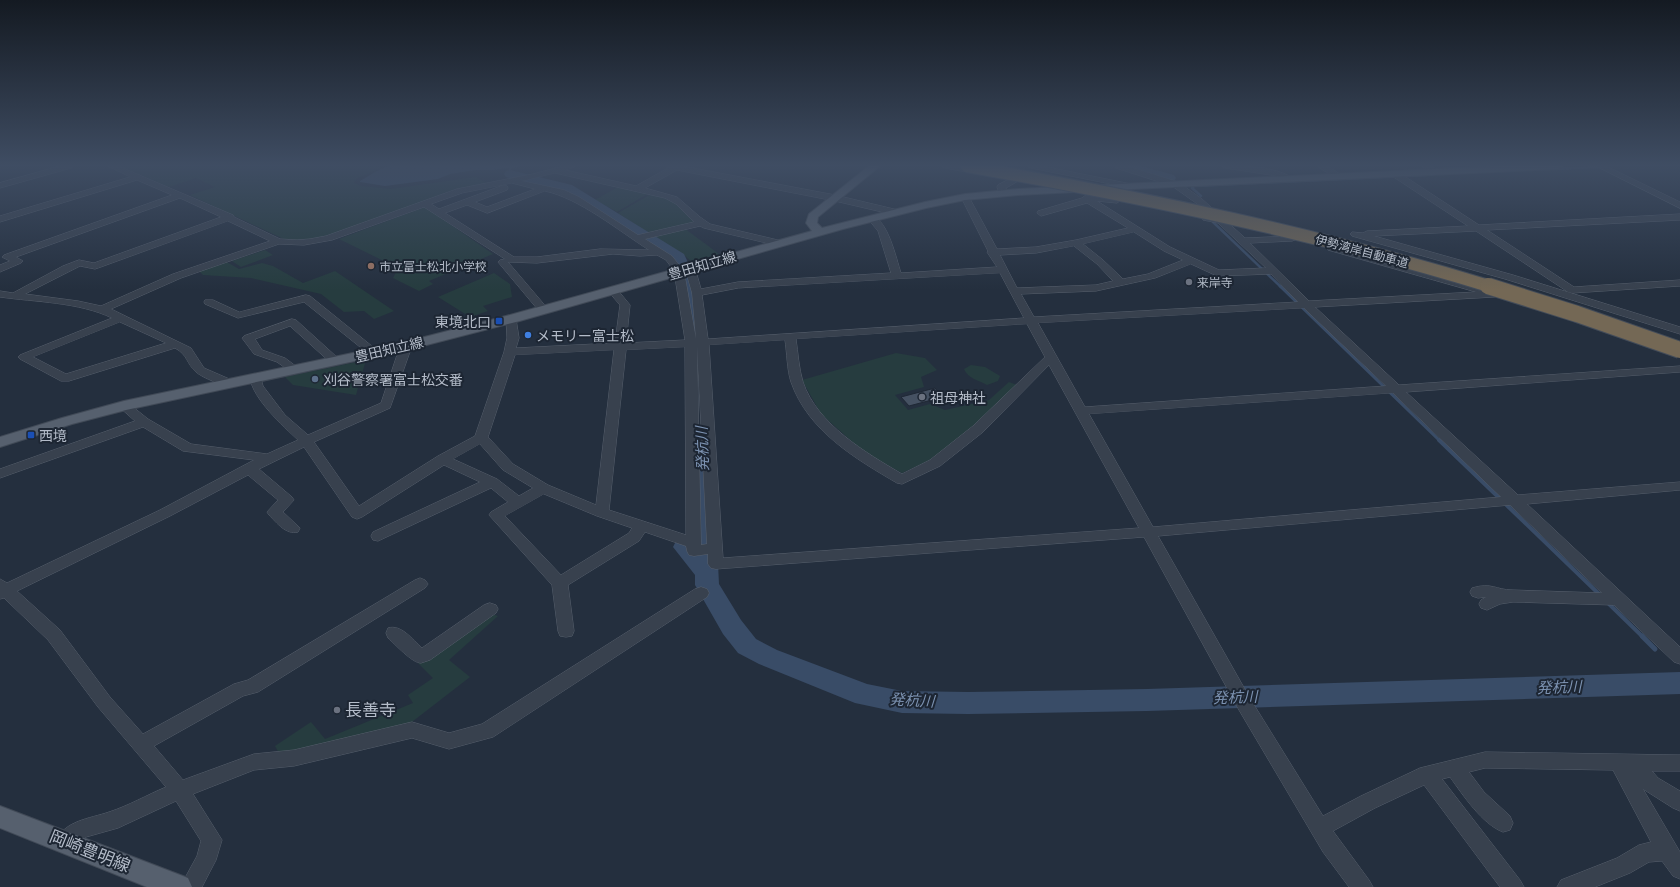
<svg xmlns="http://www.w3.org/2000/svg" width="1680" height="887" viewBox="0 0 1680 887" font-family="Inter,'Noto Sans JP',sans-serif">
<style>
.green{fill:#263c3f}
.water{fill:#394c67}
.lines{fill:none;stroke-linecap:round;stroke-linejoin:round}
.stream-far3{stroke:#394c67;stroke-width:2.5}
.stream-far2{stroke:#394c67;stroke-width:3}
.stream-far1{stroke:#394c67;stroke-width:4}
.stream{stroke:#394c67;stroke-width:5}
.river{fill:#394c67;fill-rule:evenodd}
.building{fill:#455162;stroke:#1f2835}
.minor-casing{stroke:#565f6c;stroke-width:1}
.major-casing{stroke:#414a57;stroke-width:2}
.minor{fill:#38414e;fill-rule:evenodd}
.major{fill:#56606e;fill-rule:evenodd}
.highway-bridge-far1-casing{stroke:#434c59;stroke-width:14;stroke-linecap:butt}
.highway-bridge-casing{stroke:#434c59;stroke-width:18;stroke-linecap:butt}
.highway-bridge-far1{stroke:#746855;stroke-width:12}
.highway-bridge{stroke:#746855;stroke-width:16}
.education-dot{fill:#8d6e63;stroke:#1d2633;stroke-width:1.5}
.worship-dot{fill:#6b7280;stroke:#1d2633;stroke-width:1.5}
.transit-dot{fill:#1a4fb4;stroke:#1d2633;stroke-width:1.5}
.shop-dot{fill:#3f7fe0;stroke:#1d2633;stroke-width:1.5}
.service-dot{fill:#5c6f8a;stroke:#1d2633;stroke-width:1.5}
.labels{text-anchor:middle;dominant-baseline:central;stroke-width:4;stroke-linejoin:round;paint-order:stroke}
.far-street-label{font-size:12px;fill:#b4bcc9;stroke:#1d2633}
.far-poi-label{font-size:12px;fill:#b4bcc9;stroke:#1d2633;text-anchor:start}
.street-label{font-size:14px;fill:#b4bcc9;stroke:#1d2633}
.poi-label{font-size:14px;fill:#b4bcc9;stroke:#1d2633;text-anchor:start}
.water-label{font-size:15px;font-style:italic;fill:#7c92b1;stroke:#1d2633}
.near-poi-label{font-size:17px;fill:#b4bcc9;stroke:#1d2633;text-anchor:start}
.near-street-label{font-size:17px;fill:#b4bcc9;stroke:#1d2633}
</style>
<rect width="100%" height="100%" fill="#242f3e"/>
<!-- green -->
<g class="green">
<polygon points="119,166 385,166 356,179 354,183 361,186 391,189 475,177 487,183 326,236 307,240 288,241 190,195 215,187 196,178 169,187"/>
<polygon points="618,187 649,193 617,212 595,200"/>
<polygon points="651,194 672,199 695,222 649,234 618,213"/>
<polygon points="425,207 493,254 429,281 433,284 419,291 393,278 398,268 339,239"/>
<polygon points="684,228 719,254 692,262 685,256 652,236"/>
<polygon points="265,250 273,255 241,267 232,261"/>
<polygon points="225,261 239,269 262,263 273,266 303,283 335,271 394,311 374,319 364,311 344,312 321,294 251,278 203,275 198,270"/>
<polygon points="494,273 510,284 512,297 483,306 488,311 470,317 438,297"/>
<polygon points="896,353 925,358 937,370 921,377 924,387 895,395 908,410 930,404 945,410 989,400 1009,382 1017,385 974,425 930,460 902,473 865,453 821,414 802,380"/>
<polygon points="366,360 356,395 293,385 285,377"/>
<path d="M 971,365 L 985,367 L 1000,376 L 998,381 L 987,385 C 980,381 967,378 964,369 Z"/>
<polygon points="489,613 498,616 449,660 470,677 408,725 280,755 275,746 311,722 325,739 413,703 408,695 433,678 418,663"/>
</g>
<!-- water -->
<polygon class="water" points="389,166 524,166 493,170 475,170 450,174 438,179 385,186 360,182 360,181 377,171"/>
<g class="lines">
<!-- stream-far3 -->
<g class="stream-far3">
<polyline points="508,166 510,168 510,174"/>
<polyline points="1555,169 1599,167"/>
<polyline points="1201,196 1192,188 1194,186 1427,175"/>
<polyline points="1213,222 1281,287"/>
</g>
<!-- stream-far2 -->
<polyline class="stream-far2" points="1280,286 1440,441"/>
<!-- stream-far1 -->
<g class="stream-far1">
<polyline points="1439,440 1600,595"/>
<polyline points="1607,602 1643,637"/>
</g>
<!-- stream -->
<polyline class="stream" points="1642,636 1655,649"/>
<!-- river -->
<g class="river">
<polygon points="1122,166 1141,166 1174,175 1176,178 1174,181 1170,182 1124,169"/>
<polygon points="510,170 572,185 684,254 694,275 708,351 705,355 699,356 693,355 690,351 678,275 672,259 562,191 506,177 504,174 506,171"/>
<path d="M 703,455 L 710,456 L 713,461 L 719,584 L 741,620 L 756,639 L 777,650 L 867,684 L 902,691 L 968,692 L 1147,689 L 1680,672 L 1680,694 L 1147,711 L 968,714 L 902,713 L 855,703 L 759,664 L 738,653 L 723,634 L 695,585 L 695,575 L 673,547 L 676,541 C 683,539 689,538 694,544 L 693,461 L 696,456 Z"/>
</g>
</g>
<!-- building -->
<polygon class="building" points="935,388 943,397 909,406 901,397"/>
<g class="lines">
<!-- minor casing -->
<g class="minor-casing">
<g id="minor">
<polygon points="60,166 72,166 71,168 0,188 0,183"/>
<path d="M 108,166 L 118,166 L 233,215 L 234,217 L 280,239 L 297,240 L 310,239 L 326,236 L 457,189 L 533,174 L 563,166 L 576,166 L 565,170 L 636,186 L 668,168 L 665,166 L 682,166 L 835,195 L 898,210 L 899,212 L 895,215 L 835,201 L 677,170 L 645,188 L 677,197 L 700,217 L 710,224 L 782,241 L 784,243 L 779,246 L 704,228 L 700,226 L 645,239 L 672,256 L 684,271 L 696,339 L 692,293 L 685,268 L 687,266 L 693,266 L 695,268 L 701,289 L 738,282 L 891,273 L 878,231 L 868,219 L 872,216 C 888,220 896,258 901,273 L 997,267 L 987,252 L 988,251 L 961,197 L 965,194 L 969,197 L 997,249 L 1036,247 L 1076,240 L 1128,228 L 1087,203 L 1041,216 L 1037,213 L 1038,211 L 1082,198 L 1086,195 C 1097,198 1109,196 1120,198 L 1121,200 L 1117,203 L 1097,201 L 1170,247 L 1219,270 L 1266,268 L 1218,223 L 1203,220 L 1202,218 L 1203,216 L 1210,216 L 1196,203 L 1172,186 L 1116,168 L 1115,166 L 1127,166 L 1178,182 L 1202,199 L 1245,238 L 1295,236 L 1297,238 L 1295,240 L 1292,241 L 1250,243 L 1309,301 L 1476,292 L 1328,250 L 1326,248 L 1331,245 L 1488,289 L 1489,291 L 1498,292 L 1499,294 L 1498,296 L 1494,297 L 1315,307 L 1399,385 L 1680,366 L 1680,372 L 1406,392 L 1518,495 L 1680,482 L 1680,490 L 1527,504 L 1680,647 L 1680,664 L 1674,662 L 1614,605 L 1513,602 L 1500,604 L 1487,610 L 1481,608 L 1479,604 L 1481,600 L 1486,597 L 1478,598 L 1472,596 L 1470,592 L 1472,588 C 1492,582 1496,590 1512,590 C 1542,591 1572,592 1602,593 L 1510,505 L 1158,536 L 1251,700 L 1323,816 L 1361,796 L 1420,768 L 1485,752 L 1680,755 L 1680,771 L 1652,771 L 1658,778 L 1680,791 L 1680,811 L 1673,808 L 1643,789 L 1680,852 L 1680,879 L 1673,876 L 1662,861 L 1649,862 L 1630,873 L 1595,887 L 1557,887 L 1561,880 L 1617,858 L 1639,845 L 1651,842 L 1613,770 L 1485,768 L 1469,772 L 1484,792 L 1510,816 L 1513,823 L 1510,830 L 1503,832 C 1482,824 1463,795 1450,777 L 1442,779 L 1520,880 L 1524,887 L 1500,887 L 1424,785 L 1375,808 L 1333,831 L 1369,880 L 1373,887 L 1349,887 L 1323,852 L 1239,710 L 1144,537 L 716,569 L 711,568 L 708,564 L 708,554 L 694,556 L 689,555 L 687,551 L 686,546 L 645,532 L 639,541 L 568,585 L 574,631 L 572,636 L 566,637 L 560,636 L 558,631 L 552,585 L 489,515 L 491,512 L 508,502 L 491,488 L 378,541 L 373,540 L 371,536 L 373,532 L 480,482 L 444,465 L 362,517 L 357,519 L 352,517 L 304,447 L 259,469 L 292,497 L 294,500 L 283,512 L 300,528 L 298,532 C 286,535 277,523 269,515 L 267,512 L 278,500 L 248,475 L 170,516 L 17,591 L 60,630 L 110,697 L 143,734 L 234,684 L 248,680 L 415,580 L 420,578 L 425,580 L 428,584 L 425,588 L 258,692 L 243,696 L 154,746 L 183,780 L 254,754 L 294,750 L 412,722 L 449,733 L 482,724 L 695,589 L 701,587 L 707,589 L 709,593 L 707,597 L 493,737 L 449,749 L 412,738 L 294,766 L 254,770 L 193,794 L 222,840 L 216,860 L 202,887 L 180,887 L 197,856 L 201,841 L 176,801 L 118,828 L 86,837 L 72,849 L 65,852 L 58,849 L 55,842 C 65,820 89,819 109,812 C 128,806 147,795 166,787 L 98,707 L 48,640 L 4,598 L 0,599 L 0,579 L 7,583 L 160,510 L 254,460 L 183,451 L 143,427 L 0,478 L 0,469 L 135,421 L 118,406 L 120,403 L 128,403 L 148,419 L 191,444 L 267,454 L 298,440 C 283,426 253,399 250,378 L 252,375 L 260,375 L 263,386 L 285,415 L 308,435 L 381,403 L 400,346 L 402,344 L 410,344 L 412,346 L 390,408 L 314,442 L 359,506 L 438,456 L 475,436 L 504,352 L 507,338 L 506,319 L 507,317 L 515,317 L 516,319 L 519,338 L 516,348 L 615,343 L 620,305 L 607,290 L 612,287 L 616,288 L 630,305 L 626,343 L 685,340 L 674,271 L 666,260 L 657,255 L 640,256 L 613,254 L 537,263 L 508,262 L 548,309 L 543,312 L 539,311 L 498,262 L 500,260 L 505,259 L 424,207 L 332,240 L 304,245 L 279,244 L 181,278 L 111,309 L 191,348 L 204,368 L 234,381 L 236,384 L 234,387 C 227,388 201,377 196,372 C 186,363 188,355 175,348 L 69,381 L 61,381 L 20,359 L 18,357 L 20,355 L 112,318 C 79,302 35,302 0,297 L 0,291 L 13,293 L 63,266 L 76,261 L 79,260 L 94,263 L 221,217 L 180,198 L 16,257 L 23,261 L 21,263 L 0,272 L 0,265 L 10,261 L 2,257 L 4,255 L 172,195 L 137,180 L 0,222 L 0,216 L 130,177 ZM 555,173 L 665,198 L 676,204 L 694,222 L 638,235 L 579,197 L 564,190 L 522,181 ZM 512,183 L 535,189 L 487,207 L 475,202 L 507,190 L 508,188 L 507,186 L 501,186 L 439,209 L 431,204 L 462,193 ZM 545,191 C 579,198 619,231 649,250 L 600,249 L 537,257 L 514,257 L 445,213 L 467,205 L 487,213 ZM 228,221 L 270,241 L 173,274 L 101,306 L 78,301 L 25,294 L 80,266 L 95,269 L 98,268 ZM 1134,232 L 1164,251 L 1183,260 L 1148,274 L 1123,279 L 1103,260 L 1083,244 ZM 1074,246 L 1097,264 L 1113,281 L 1096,285 L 1017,288 L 1000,255 L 1036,253 ZM 1191,264 L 1217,276 L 1271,274 L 1298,302 L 1034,317 L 1021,294 L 1096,291 L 1155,278 ZM 1000,273 L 1024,318 L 708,339 L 702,295 L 738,288 ZM 1304,308 L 1386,386 L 1085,407 L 1038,323 ZM 120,322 L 166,343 L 66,374 L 33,357 ZM 1027,324 L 1045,357 L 973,426 L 930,460 L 902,474 C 866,453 817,424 803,382 C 799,369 798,353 796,339 ZM 785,340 C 787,353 787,370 791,382 C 808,431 856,459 897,483 L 902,484 L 940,466 L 983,432 L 1049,365 L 1139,528 L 723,558 L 709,345 ZM 697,346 L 707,544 L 701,545 L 701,543 ZM 685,347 L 686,535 L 609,510 L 626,350 ZM 614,350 L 596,505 L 548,485 L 513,464 L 488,437 L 515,355 ZM 1393,393 L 1501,497 L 1153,527 L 1089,414 ZM 480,444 L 503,470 L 533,488 L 519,496 L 497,479 L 453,459 ZM 544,494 L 597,516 L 632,528 L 629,533 L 561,575 L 505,516 Z"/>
<polygon points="941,166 957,166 981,170 982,172 978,174 945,168"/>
<polygon points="1027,166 1042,166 1131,184 1135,186 1131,188 1031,168"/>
<path d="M 1222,166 C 1239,165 1281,167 1293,179 L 1289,181 L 1277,176 L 1226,168 Z"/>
<polygon points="1317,166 1327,166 1345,177 1341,179 1338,179"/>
<polygon points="1422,166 1431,166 1440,172 1436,174"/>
<polygon points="1596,166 1606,166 1680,202 1680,208"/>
<polygon points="1025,171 1028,171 1032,173 1006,188 1007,193 1006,195 1000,195 997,187 998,185"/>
<polygon points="1392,172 1398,172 1479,225 1680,214 1680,220 1487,230 1574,287 1680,280 1680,286 1572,293 1568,292 1476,231 1374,236 1513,275 1680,327 1680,334 1505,279 1352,236 1350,234 1352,232 1363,233 1367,231 1468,226 1392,176"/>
<polygon points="306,295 310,296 378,351 380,353 378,355 370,355 304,302 238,318 205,304 204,302 205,300 213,300 239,312"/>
<polygon points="292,319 296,320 339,359 341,361 339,363 331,363 290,326 255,339 262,350 285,358 301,370 299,372 291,372 277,362 254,354 242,338 244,336"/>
<path d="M 490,603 L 496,605 L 498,609 L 496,613 L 430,660 C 427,661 424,662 421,663 C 412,663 395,644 388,638 L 386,633 L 388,628 C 401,624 412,639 422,648 L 484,605 Z"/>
</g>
</g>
<!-- major casing -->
<g class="major-casing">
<g id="major">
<polygon points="869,166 880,166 818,217 817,223 822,228 925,202 965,194 1018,189 1498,166 1563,166 1558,169 1131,189 1018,195 965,200 926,208 843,229 516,322 411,349 126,410 72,424 0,447 0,437 62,418 124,401 405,342 506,316 812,231 806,223 809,214"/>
<polygon points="0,806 188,878 192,887 147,887 0,828"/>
</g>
</g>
<!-- minor -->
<use href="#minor" class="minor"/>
<!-- major -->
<use href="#major" class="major"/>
<!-- highway-bridge-far1 casing -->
<g class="highway-bridge-far1-casing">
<path id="highway-bridge-far1" d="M 967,166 C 1144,198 1320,234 1492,287"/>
</g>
<!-- highway-bridge casing -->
<g class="highway-bridge-casing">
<polyline id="highway-bridge" points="1488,286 1577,314 1680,350"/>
</g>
<!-- highway-bridge-far1 -->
<use href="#highway-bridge-far1" class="highway-bridge-far1"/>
<!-- highway-bridge -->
<use href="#highway-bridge" class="highway-bridge"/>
</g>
<!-- sky -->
<linearGradient id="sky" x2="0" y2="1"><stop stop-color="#141a22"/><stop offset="0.57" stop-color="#3f4d63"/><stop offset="1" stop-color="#3f4d63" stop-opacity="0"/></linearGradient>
<rect width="1680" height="290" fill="url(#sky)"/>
<!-- markers -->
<circle class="education-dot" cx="371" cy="266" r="4"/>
<g class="worship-dot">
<circle cx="1189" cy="282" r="4"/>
<circle cx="922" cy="397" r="4"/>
<circle cx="337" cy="710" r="4"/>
</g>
<g class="transit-dot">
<rect x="495" y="317" width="8" height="8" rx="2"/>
<rect x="27" y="431" width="8" height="8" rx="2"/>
</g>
<circle class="shop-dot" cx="528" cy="335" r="4"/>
<circle class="service-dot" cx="315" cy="379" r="4"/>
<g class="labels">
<!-- far-street labels -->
<g class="far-street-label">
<text transform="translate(1362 251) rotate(15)">伊勢湾岸自動車道</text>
</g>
<!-- far-poi labels -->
<g class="far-poi-label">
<text x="379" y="266">市立富士松北小学校</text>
<text x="1197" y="282">来岸寺</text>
</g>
<!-- street labels -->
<g class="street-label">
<text transform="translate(702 265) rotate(-16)">豊田知立線</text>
<text transform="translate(389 349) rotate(-13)">豊田知立線</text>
</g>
<!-- poi labels -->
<g class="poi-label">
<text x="491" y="321" text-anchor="end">東境北口</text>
<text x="536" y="335">メモリー富士松</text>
<text x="323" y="379">刈谷警察署富士松交番</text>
<text x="930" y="397">祖母神社</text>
<text x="39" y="435">西境</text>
</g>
<!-- water labels -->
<g class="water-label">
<text transform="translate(702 449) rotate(-92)">発杭川</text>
<text transform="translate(1559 687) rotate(-2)">発杭川</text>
<text transform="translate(1235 697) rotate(-2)">発杭川</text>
<text transform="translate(912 700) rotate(3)">発杭川</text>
</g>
<!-- near-poi labels -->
<g class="near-poi-label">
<text x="345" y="710">長善寺</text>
</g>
<!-- near-street labels -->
<g class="near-street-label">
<text transform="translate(90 851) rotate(22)">岡崎豊明線</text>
</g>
</g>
</svg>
